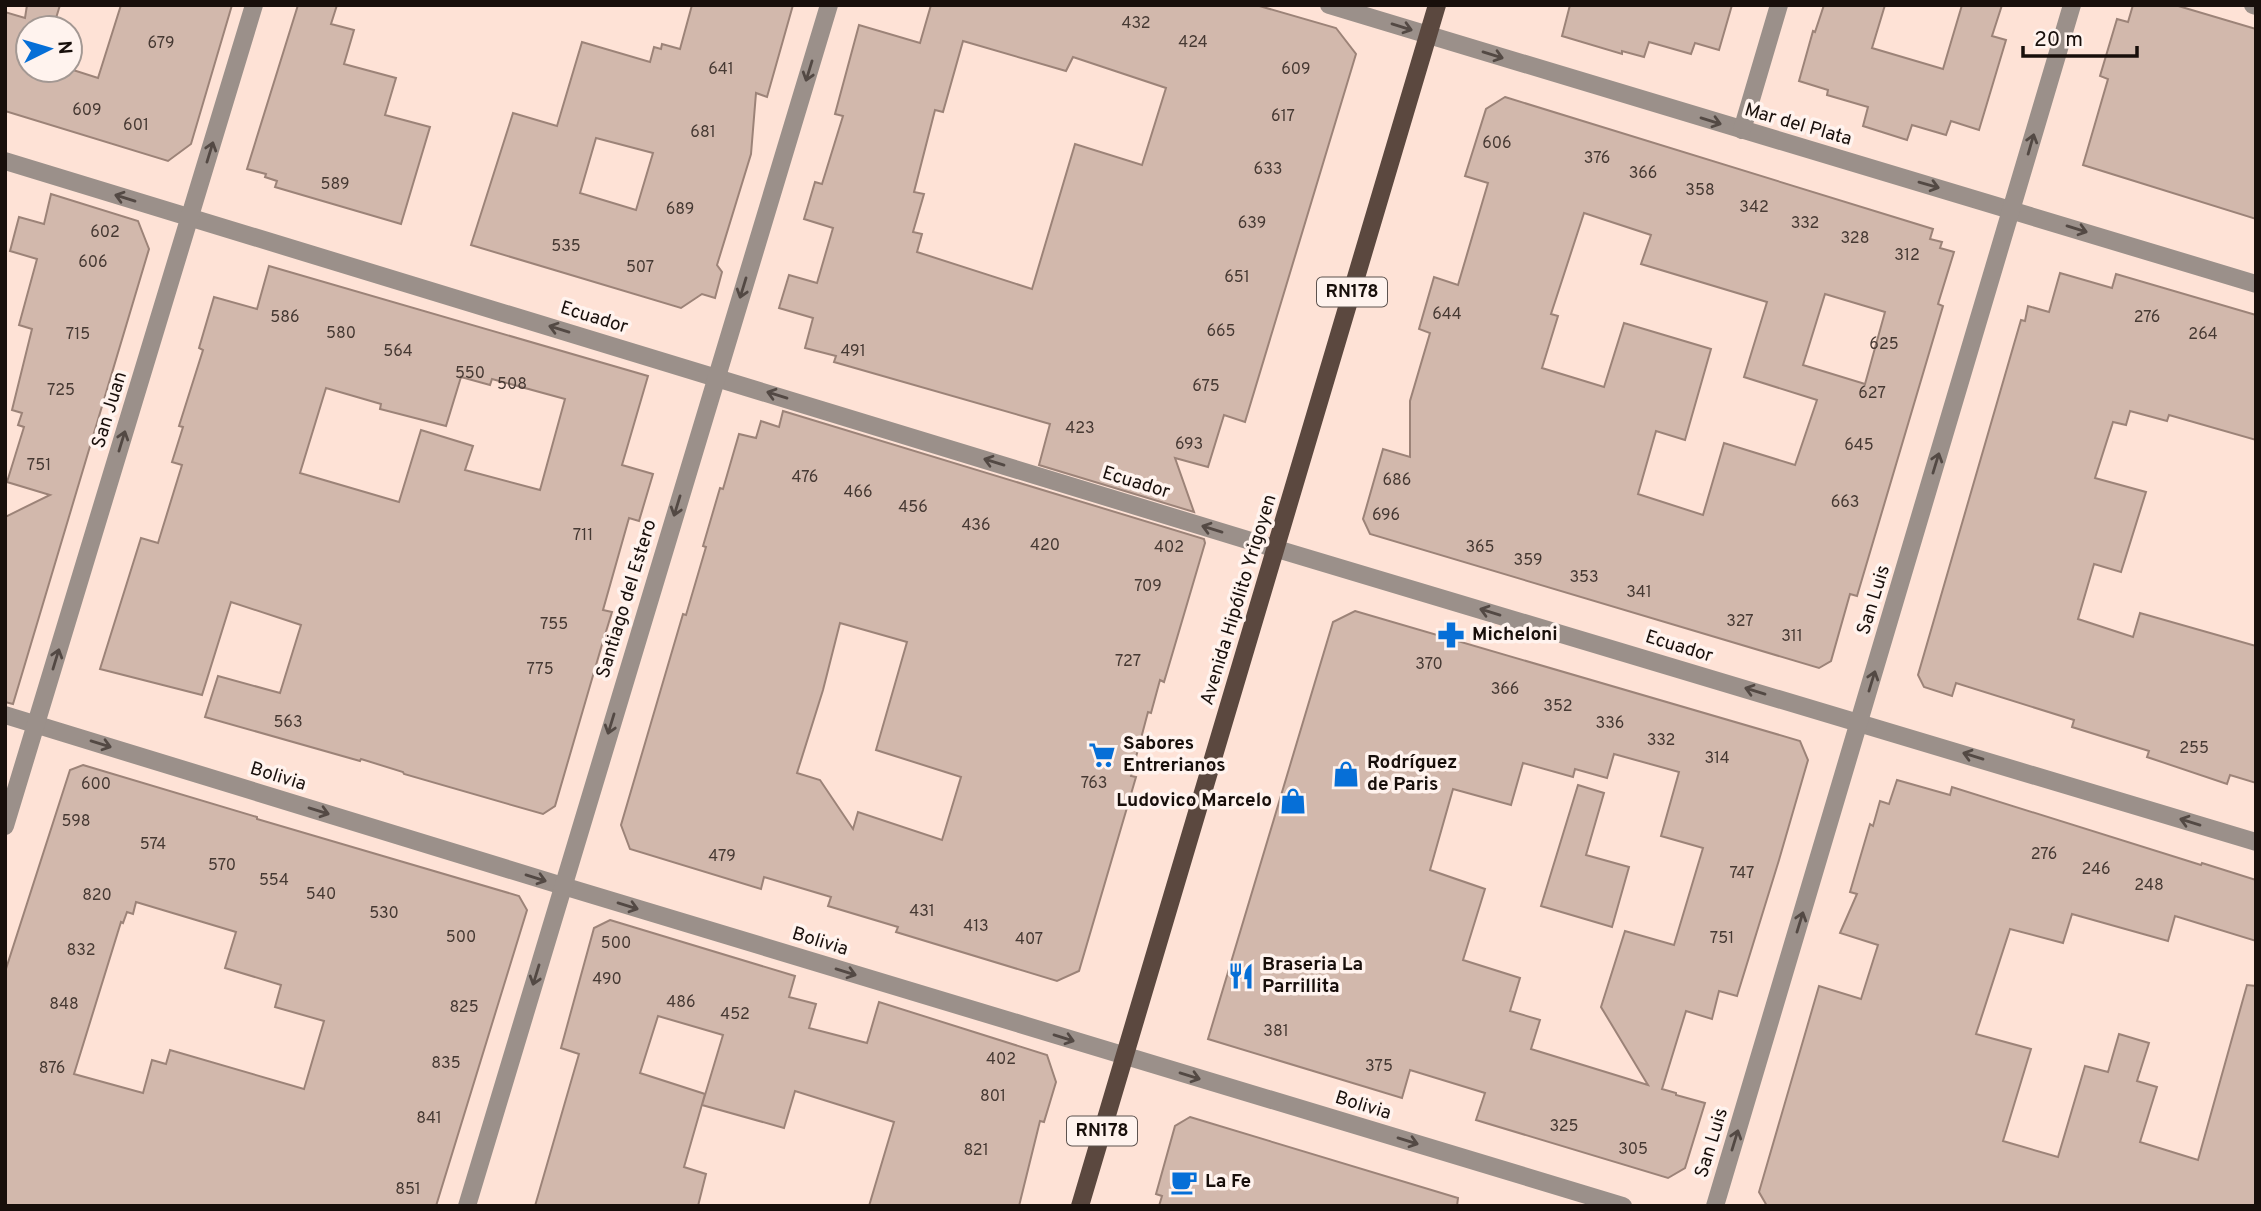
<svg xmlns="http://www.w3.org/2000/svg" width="2261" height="1211" viewBox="0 0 2261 1211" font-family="Overpass,sans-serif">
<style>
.building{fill:#d2b8ac;stroke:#9c8378;stroke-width:2;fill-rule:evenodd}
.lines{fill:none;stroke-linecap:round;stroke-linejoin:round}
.minor{stroke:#9b908a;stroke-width:18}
.primary{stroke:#5b483f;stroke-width:18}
.oneway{stroke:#534944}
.labels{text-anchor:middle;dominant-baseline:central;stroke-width:7;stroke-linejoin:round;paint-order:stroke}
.number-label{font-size:16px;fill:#463933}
.shield{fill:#fff3ee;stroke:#5d534f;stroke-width:2}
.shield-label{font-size:18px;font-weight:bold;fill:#180f0b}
.street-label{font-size:19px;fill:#180f0b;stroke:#fff3ee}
.poi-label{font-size:19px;font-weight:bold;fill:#180f0b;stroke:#fff3ee;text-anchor:start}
</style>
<rect width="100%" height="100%" fill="#fee2d6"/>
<!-- building -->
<g class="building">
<polygon points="27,5 60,5 53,28 28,28 28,70 70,69 98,78 121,5 232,5 191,144 168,161 5,111 5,12 25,18"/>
<polygon points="298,5 337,5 331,24 354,30 344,64 396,78 385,115 430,127 401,224 275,187 277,181 265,177 266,174 247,169"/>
<path d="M 692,5 L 793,5 L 767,97 L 756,93 L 751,154 L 717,265 L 722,272 L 715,298 L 702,294 L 681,308 L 471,245 L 513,113 L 557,126 L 582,42 L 650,62 L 654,47 L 661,49 L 662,44 L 680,49 ZM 596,138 L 653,153 L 636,210 L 580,193 Z"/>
<path d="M 931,5 L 1256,5 L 1336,28 L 1356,54 L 1245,422 L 1224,415 L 1208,467 L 1175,458 L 1194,512 L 1039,465 L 1050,424 L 834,362 L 836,356 L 805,348 L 813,318 L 779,308 L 789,275 L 817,283 L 833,228 L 804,219 L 815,182 L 822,184 L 843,116 L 835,114 L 859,25 L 920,43 ZM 963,41 L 1066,71 L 1073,57 L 1166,88 L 1142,165 L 1075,144 L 1032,289 L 917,252 L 922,234 L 913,232 L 924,194 L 914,192 L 935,110 L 943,112 Z"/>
<polygon points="1570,5 1732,5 1719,50 1695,43 1691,54 1649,42 1644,57 1622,51 1622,54 1562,36"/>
<polygon points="1824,5 1885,5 1872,48 1943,69 1962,5 2002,5 1992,36 2006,40 1979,130 1951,121 1946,135 1912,125 1907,140 1863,126 1868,107 1827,95 1828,90 1799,81 1813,31 1815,32"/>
<polygon points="2133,5 2175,5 2256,29 2256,219 2083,165 2108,79 2100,76 2117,19 2128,22"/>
<path d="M 1505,97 L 1933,229 L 1930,239 L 1942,242 L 1940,248 L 1954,252 L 1938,304 L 1943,306 L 1857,596 L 1850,594 L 1831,661 L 1819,668 L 1370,534 L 1363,519 L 1383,449 L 1410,457 L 1410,401 L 1430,333 L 1419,329 L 1434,277 L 1458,285 L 1488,183 L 1465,176 L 1486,109 ZM 1584,213 L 1651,235 L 1641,264 L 1767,302 L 1744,377 L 1817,400 L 1795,465 L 1724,443 L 1703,515 L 1638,494 L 1656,431 L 1685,440 L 1711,349 L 1624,323 L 1604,387 L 1542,368 L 1558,316 L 1551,314 ZM 1825,294 L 1885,312 L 1865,384 L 1803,365 Z"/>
<polygon points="51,194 138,221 149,249 13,704 5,702 5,517 50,495 7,482 24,427 18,425 22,413 12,410 32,329 19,325 37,259 10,251 19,217 44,224"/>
<path d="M 269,266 L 648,376 L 622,465 L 653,474 L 639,521 L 629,518 L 603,610 L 612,612 L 601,648 L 555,806 L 543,814 L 404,774 L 403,772 L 361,759 L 360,761 L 205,717 L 218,676 L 280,693 L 301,625 L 231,602 L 202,695 L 100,669 L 141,538 L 158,543 L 182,465 L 172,462 L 183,427 L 179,426 L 203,350 L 199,348 L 214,297 L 257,309 ZM 461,377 L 490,385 L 492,379 L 565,399 L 540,490 L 465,470 L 473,446 L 421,430 L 399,502 L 300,473 L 326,388 L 381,404 L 380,409 L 446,426 Z"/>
<polygon points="2060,273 2112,288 2116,274 2256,315 2256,440 2169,415 2167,421 2130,411 2126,425 2113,422 2095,478 2146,492 2121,572 2094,564 2078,619 2133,637 2140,613 2256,646 2256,783 2230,775 2227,784 2147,757 2149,751 2072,727 2074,720 1956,683 1952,696 1924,687 1918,675 2021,320 2025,321 2028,306 2049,312"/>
<path d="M 783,411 L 1204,539 L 1205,543 L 1164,682 L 1160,680 L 1151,713 L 1148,712 L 1131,776 L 1136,777 L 1079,971 L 1057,981 L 896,932 L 898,927 L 828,906 L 831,897 L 764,877 L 761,889 L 630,849 L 621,825 L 683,614 L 686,615 L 706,547 L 703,546 L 720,488 L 723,489 L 739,434 L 756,438 L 761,421 L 779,427 ZM 840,623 L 907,642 L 876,750 L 961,777 L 942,840 L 858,812 L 853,829 L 820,780 L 797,773 L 823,690 Z"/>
<path d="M 1355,611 L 1800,741 L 1808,760 L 1779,860 L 1737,996 L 1719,991 L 1712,1019 L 1686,1011 L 1662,1089 L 1676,1093 L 1676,1095 L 1705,1103 L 1685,1168 L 1668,1178 L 1476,1120 L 1485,1093 L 1410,1070 L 1402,1098 L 1208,1039 L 1333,622 ZM 1614,754 L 1679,772 L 1661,836 L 1703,848 L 1674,945 L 1625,931 L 1601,1007 L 1648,1085 L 1531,1049 L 1540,1020 L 1510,1011 L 1520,978 L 1463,960 L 1485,889 L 1430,870 L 1453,789 L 1511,805 L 1523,763 L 1573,777 L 1575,769 L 1607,778 Z"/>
<path d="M 83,765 L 257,817 L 257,819 L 519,896 L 527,910 L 436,1206 L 5,1206 L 5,972 L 70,770 ZM 136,902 L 236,932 L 225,968 L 281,985 L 275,1007 L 324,1021 L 304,1089 L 170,1050 L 166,1064 L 152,1060 L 143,1093 L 74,1074 L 121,922 L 123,923 L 127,912 L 133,914 Z"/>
<polygon points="1897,780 1950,795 1952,787 2201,865 2202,863 2256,880 2256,941 2175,916 2168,941 2072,914 2063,943 2010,929 1976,1034 2031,1049 2003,1141 2058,1157 2085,1066 2108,1072 2119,1034 2149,1043 2137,1081 2157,1087 2140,1142 2198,1160 2247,985 2256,986 2256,1206 1767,1206 1759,1192 1819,986 1861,999 1878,945 1840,933 1857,894 1850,892 1870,824 1873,826 1880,801 1889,804"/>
<polygon points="1578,785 1604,793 1586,855 1629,867 1612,927 1541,906"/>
<polygon points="610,920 795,976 789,997 816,1004 809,1028 867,1043 879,1002 1047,1055 1056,1082 1044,1122 1040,1121 1019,1206 869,1206 894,1122 795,1091 784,1128 702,1105 723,1035 658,1016 640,1073 705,1094 684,1167 706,1174 698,1206 535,1206 579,1054 561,1048 594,928"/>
<polygon points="1190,1117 1458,1198 1457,1206 1159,1206 1162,1196 1156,1194 1175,1126"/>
</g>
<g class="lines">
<!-- minor -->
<g class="minor">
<polyline points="1329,5 2256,284"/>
<polyline points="2253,5 2256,6"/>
<polyline points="1742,130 1779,5"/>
<polyline points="5,161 1277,549 2256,842"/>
<polyline points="5,715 563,886 1623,1206"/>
<polyline points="5,826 254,5"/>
<polyline points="467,1206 829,5"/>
<polyline points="1715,1206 2072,5"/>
</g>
<!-- primary -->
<polyline class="primary" points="1080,1206 1437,5"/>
</g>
<!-- one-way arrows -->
<defs><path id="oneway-shaft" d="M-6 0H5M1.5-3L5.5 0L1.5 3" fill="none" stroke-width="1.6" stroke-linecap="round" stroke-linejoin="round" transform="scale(1.75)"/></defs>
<g class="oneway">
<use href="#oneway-shaft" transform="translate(1402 27) rotate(17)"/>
<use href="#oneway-shaft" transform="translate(1493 55) rotate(17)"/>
<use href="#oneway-shaft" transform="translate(809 71) rotate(107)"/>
<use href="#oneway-shaft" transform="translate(1711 121) rotate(17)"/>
<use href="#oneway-shaft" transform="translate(2031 144) rotate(-74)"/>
<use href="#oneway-shaft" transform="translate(210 152) rotate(-73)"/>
<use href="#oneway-shaft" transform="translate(1929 185) rotate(16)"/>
<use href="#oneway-shaft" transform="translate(125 198) rotate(-163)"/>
<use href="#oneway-shaft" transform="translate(2077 229) rotate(17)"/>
<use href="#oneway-shaft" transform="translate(743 288) rotate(107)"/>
<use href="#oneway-shaft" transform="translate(559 329) rotate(-163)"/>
<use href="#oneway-shaft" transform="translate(777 395) rotate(-163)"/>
<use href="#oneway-shaft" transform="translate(122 441) rotate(-73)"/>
<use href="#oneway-shaft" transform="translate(994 462) rotate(-163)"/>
<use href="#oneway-shaft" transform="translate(1936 463) rotate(-73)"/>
<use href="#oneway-shaft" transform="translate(677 506) rotate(107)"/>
<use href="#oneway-shaft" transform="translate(1212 529) rotate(-163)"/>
<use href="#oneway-shaft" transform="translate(1490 612) rotate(-163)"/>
<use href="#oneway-shaft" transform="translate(56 659) rotate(-73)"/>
<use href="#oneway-shaft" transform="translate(1872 681) rotate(-73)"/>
<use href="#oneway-shaft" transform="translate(1755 691) rotate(-163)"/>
<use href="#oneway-shaft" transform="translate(611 724) rotate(107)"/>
<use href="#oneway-shaft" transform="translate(101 744) rotate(17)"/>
<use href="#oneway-shaft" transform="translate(1973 756) rotate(-163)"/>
<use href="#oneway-shaft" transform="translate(319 811) rotate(17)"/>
<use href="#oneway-shaft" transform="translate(2190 822) rotate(-163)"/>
<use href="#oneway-shaft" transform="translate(536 878) rotate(17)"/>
<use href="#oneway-shaft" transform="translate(628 906) rotate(17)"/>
<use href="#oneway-shaft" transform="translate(1800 922) rotate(-73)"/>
<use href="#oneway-shaft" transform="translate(846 972) rotate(17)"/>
<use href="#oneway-shaft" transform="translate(536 975) rotate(107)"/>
<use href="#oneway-shaft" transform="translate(1064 1038) rotate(17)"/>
<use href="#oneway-shaft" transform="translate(1190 1076) rotate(17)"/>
<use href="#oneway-shaft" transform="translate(1735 1140) rotate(-73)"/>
<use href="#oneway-shaft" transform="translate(1408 1141) rotate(17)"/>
</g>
<!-- icons -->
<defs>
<g id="pharmacy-bare" transform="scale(2.1)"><path d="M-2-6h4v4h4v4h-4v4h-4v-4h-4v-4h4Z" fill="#066fd7" stroke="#fff3ee" stroke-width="2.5" paint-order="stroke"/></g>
<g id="supermarket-bare" transform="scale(2.1)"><path d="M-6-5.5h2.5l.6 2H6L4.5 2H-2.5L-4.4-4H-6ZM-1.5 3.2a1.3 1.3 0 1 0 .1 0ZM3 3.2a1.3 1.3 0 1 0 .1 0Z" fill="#066fd7" stroke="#fff3ee" stroke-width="2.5" paint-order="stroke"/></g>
<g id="shop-bare" transform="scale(2.1)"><path d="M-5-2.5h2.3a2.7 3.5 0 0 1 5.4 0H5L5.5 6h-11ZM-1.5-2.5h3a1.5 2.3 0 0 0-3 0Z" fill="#066fd7" stroke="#fff3ee" stroke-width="2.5" paint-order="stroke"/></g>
<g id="restaurant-bare" transform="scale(2.1)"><path d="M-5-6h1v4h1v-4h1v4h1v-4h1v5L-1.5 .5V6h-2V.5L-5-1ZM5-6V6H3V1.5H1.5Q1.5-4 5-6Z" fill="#066fd7" stroke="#fff3ee" stroke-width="2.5" paint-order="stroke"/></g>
<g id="cafe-bare" transform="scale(2.1)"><path d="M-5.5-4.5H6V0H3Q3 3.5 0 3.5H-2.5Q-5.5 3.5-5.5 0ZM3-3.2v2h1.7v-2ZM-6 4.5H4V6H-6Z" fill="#066fd7" stroke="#fff3ee" stroke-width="2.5" paint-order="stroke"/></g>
</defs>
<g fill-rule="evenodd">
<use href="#pharmacy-bare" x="1451" y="635"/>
<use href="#supermarket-bare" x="1102" y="755"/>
<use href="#shop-bare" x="1346" y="774"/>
<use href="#shop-bare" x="1293" y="801"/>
<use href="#restaurant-bare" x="1241" y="976"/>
<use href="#cafe-bare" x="1184" y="1182"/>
</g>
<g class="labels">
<!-- number labels -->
<g class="number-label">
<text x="1136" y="24">432</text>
<text x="1193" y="43">424</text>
<text x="161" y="44">679</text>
<text x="721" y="70">641</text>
<text x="1296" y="70">609</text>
<text x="87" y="111">609</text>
<text x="1283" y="117">617</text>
<text x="136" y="126">601</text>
<text x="703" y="133">681</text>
<text x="1497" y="144">606</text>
<text x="1597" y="159">376</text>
<text x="1268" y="170">633</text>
<text x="1643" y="174">366</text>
<text x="335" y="185">589</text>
<text x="1700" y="191">358</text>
<text x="1754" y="208">342</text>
<text x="680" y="210">689</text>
<text x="1252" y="224">639</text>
<text x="1805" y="224">332</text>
<text x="105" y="233">602</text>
<text x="1855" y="239">328</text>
<text x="566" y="247">535</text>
<text x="1907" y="256">312</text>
<text x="93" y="263">606</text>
<text x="640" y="268">507</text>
<text x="1237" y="278">651</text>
<text x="1447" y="315">644</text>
<text x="285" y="318">586</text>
<text x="2147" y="318">276</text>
<text x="1221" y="332">665</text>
<text x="341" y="334">580</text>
<text x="78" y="335">715</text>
<text x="2203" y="335">264</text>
<text x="1884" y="345">625</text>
<text x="398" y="352">564</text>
<text x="853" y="352">491</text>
<text x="470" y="374">550</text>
<text x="512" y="385">508</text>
<text x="1206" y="387">675</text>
<text x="61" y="391">725</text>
<text x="1872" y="394">627</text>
<text x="1080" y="429">423</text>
<text x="1189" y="445">693</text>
<text x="1859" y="446">645</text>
<text x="39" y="466">751</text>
<text x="805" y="478">476</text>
<text x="1397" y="481">686</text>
<text x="858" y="493">466</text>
<text x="1845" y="503">663</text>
<text x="913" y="508">456</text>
<text x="1386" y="516">696</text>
<text x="976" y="526">436</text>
<text x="583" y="536">711</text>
<text x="1045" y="546">420</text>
<text x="1169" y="548">402</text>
<text x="1480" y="548">365</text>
<text x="1528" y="561">359</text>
<text x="1584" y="578">353</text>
<text x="1148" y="587">709</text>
<text x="1639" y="593">341</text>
<text x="1740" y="622">327</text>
<text x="554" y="625">755</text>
<text x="1792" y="637">311</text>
<text x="1128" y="662">727</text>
<text x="1429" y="665">370</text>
<text x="540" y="670">775</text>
<text x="1505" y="690">366</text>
<text x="1558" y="707">352</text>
<text x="288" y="723">563</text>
<text x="1610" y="724">336</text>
<text x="1661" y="741">332</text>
<text x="2194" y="749">255</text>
<text x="1717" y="759">314</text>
<text x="1094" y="784">763</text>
<text x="96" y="785">600</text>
<text x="76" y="822">598</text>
<text x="153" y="845">574</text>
<text x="2044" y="855">276</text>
<text x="722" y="857">479</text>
<text x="222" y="866">570</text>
<text x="2096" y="870">246</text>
<text x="1742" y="874">747</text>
<text x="274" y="881">554</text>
<text x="2149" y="886">248</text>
<text x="321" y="895">540</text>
<text x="97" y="896">820</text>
<text x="922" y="912">431</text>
<text x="384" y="914">530</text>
<text x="976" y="927">413</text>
<text x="461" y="938">500</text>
<text x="1722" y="939">751</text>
<text x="1029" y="940">407</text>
<text x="616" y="944">500</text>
<text x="81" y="951">832</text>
<text x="607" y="980">490</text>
<text x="681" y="1003">486</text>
<text x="64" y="1005">848</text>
<text x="464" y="1008">825</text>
<text x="735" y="1015">452</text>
<text x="1276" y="1032">381</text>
<text x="1001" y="1060">402</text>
<text x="446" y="1064">835</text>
<text x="1379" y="1067">375</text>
<text x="52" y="1069">876</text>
<text x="993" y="1097">801</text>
<text x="429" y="1119">841</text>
<text x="1564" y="1127">325</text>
<text x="1633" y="1150">305</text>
<text x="976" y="1151">821</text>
<text x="408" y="1190">851</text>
</g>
<!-- shield labels -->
<g class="shield">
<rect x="1317" y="277.5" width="70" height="29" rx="5"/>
<rect x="1067" y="1116.5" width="70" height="29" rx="5"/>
</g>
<g class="shield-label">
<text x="1352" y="292">RN178</text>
<text x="1102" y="1131">RN178</text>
</g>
<!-- street labels -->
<g class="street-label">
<text transform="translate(1798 125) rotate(16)">Mar del Plata</text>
<text transform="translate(594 318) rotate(17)">Ecuador</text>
<text transform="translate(110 410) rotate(-73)">San Juan</text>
<text transform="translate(1136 483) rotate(17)">Ecuador</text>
<text transform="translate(627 599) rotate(-73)">Santiago del Estero</text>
<text transform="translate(1239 600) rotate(-73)">Avenida Hipólito Yrigoyen</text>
<text transform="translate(1874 600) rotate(-73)">San Luis</text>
<text transform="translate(1679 647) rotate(17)">Ecuador</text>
<text transform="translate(278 777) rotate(17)">Bolivia</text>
<text transform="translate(820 942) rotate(17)">Bolivia</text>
<text transform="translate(1363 1106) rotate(17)">Bolivia</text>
<text transform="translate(1712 1143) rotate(-73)">San Luis</text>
</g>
<!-- poi labels -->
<g class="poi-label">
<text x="1472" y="635">Micheloni</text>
<text x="1123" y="744">Sabores<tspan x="1123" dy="22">Entrerianos</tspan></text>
<text x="1367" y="763">Rodríguez<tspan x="1367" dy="22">de Paris</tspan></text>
<text x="1272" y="801" text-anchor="end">Ludovico Marcelo</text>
<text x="1262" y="965">Braseria La<tspan x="1262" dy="22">Parrillita</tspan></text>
<text x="1205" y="1182">La Fe</text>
</g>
</g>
<!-- border -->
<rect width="2261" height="1211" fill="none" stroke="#180f0b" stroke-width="14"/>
<!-- north arrow -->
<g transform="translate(49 49) rotate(85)"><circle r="33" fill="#fff3ee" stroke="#a39893" stroke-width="2"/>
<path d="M0-5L12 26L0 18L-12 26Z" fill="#066fd7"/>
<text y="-10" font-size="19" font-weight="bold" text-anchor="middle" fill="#180f0b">N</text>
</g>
<!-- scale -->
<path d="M2023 46v10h114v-10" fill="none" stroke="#180f0b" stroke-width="3.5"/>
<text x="2034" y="46" font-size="21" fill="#180f0b" stroke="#fff3ee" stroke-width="5" paint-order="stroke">20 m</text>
</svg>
